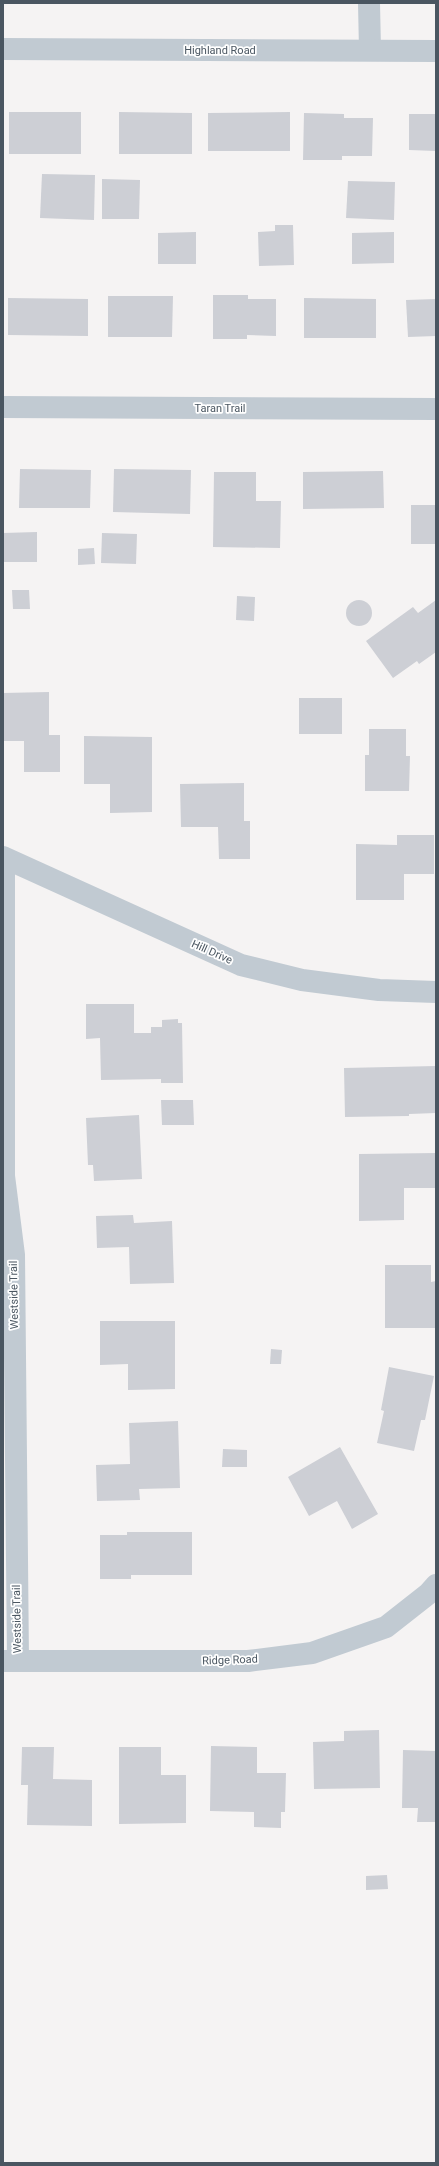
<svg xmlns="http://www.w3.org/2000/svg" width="439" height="2166" viewBox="0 0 439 2166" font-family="Roboto,sans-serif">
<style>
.building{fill:#cdcfd5}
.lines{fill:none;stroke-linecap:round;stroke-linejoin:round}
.street{stroke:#c1cad2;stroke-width:22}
.labels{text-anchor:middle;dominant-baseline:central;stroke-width:3.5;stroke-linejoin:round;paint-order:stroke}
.street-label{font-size:11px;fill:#4a5661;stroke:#fff}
</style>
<rect width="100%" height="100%" fill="#f5f3f3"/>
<!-- building -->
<g class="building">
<rect x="9" y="112" width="72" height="42"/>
<polygon points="119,112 192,113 192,154 119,154"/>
<polygon points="290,112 290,151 208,151 208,113"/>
<polygon points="304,113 344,114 344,118 373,118 372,156 342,156 342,160 303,160"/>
<polygon points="409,114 436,114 436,151 409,150"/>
<polygon points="42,174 95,175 94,220 40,218"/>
<polygon points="102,179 140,180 139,219 102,219"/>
<polygon points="348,181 395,182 394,220 346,218"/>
<polygon points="275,225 293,225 294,265 259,266 258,232 275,231"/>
<polygon points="196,232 196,264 158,264 158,233"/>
<polygon points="394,232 394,263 352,264 352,233"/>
<polygon points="213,295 248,295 248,299 276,299 276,336 247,335 247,339 213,339"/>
<polygon points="108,296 173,296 172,337 108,337"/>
<polygon points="8,298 88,299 88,336 8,335"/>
<polygon points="304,298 376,299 376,338 304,338"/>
<polygon points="436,299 436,336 408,337 406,300"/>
<polygon points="20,469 91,470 90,508 19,508"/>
<polygon points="114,469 191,470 190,514 113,512"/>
<polygon points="383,471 384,508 303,509 303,472"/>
<polygon points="214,472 256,472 256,501 281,501 280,548 213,547"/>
<rect x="411" y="505" width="25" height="39"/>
<polygon points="37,532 37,562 3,562 3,533"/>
<polygon points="102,533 137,534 136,564 101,563"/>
<polygon points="94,548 95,564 78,565 78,549"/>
<polygon points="12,590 29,590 30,609 13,609"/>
<polygon points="237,596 255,597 254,621 236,620"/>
<circle cx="359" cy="613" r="13"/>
<polygon points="436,600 436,652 419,664 417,661 393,678 366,641 413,607 418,613"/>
<polygon points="49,692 49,735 60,735 60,772 24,772 24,741 3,741 3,693"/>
<rect x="299" y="698" width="43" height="36"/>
<polygon points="369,729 406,729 406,756 410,756 409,791 365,791 365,755 369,755"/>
<polygon points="84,736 152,737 152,812 110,813 110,784 84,784"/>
<polygon points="244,783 244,821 250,821 250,859 219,859 218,827 181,827 180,784"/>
<polygon points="397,835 434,835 434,874 404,874 404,900 356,900 356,844 397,845"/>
<polygon points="86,1004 134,1004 134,1033 151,1033 151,1027 162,1027 162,1020 178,1019 178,1023 182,1023 183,1083 161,1083 161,1079 101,1080 100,1038 86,1039"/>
<polygon points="436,1066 436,1113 409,1114 409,1116 345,1117 344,1068"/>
<polygon points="161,1100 193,1100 194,1125 162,1125"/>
<polygon points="139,1115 142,1179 94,1181 93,1165 88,1165 86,1118"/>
<polygon points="436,1153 436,1188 404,1188 404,1220 359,1221 359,1154"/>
<polygon points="133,1215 134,1223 172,1221 174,1283 130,1284 129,1247 97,1248 96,1216"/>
<polygon points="385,1265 431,1265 431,1282 436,1281 436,1328 385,1328"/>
<polygon points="100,1321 175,1321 175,1389 128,1390 128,1364 100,1365"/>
<polygon points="271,1349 282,1350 281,1364 270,1364"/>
<polygon points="389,1367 434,1376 425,1420 421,1420 414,1451 377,1443 384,1411 381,1410"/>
<polygon points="178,1421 180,1488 139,1489 140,1500 97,1501 96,1465 130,1464 129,1423"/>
<polygon points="340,1447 378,1514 352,1529 337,1501 309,1516 288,1477"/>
<polygon points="223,1449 247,1450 247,1467 222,1467"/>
<polygon points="127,1532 192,1532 192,1575 131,1575 131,1579 100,1579 100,1535 127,1535"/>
<polygon points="379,1730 380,1788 314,1789 313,1742 344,1741 344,1731"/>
<polygon points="211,1746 257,1747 257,1773 286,1773 285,1812 281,1812 281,1828 254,1827 254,1812 210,1811"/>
<polygon points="22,1747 54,1747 53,1779 92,1780 92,1826 27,1825 28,1785 21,1785"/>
<polygon points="119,1747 161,1747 161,1775 186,1775 186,1823 119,1824"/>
<polygon points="403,1750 436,1751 436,1822 417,1822 418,1808 402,1808"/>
<polygon points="387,1875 388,1889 366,1890 366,1876"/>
</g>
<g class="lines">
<!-- street -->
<g class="street">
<polyline points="369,3 370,50"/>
<polyline points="3,49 436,51"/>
<polyline points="3,407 436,409"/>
<polyline points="3,857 241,965 302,980 379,990 436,992"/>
<polyline points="4,858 4,1176 14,1255 18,1661"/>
<polyline points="4,1661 248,1661 312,1653 386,1627 428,1594 436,1585"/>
</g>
</g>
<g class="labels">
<!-- street labels -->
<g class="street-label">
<text x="220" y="50">Highland Road</text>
<text x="220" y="408">Taran Trail</text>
<text transform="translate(212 952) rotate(24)">Hill Drive</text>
<text transform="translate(14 1295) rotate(-91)">Westside Trail</text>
<text transform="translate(17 1619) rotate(-91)">Westside Trail</text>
<text transform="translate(230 1660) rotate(-2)">Ridge Road</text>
</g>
</g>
<!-- border -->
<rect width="439" height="2166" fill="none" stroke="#4a5661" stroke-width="8"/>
</svg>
